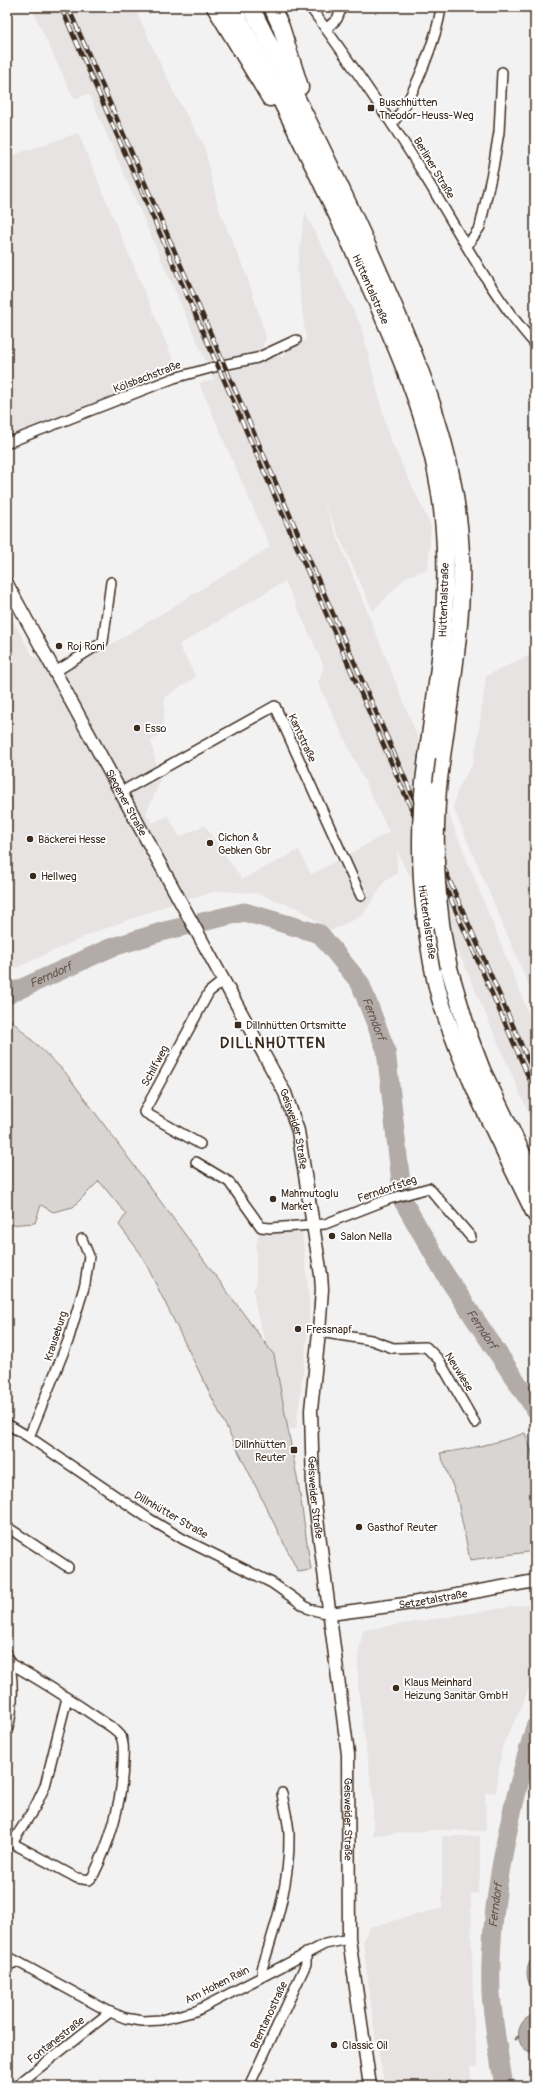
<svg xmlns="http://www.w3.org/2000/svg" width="542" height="2093" viewBox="0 0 542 2093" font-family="Pangolin,sans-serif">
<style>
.built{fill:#e6e3e2;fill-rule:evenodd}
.green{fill:#d8d5d2;stroke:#8a8078}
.water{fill:#b2aba7;stroke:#827770}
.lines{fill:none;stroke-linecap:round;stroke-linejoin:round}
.stream{stroke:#827770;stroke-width:3}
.river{stroke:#b2aba7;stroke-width:19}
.street-casing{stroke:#3b2a1e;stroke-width:12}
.secondary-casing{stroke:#3b2a1e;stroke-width:15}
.highway-casing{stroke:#3b2a1e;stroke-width:19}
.street{stroke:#fff;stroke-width:9}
.secondary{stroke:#fff;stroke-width:12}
.highway{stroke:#fff;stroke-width:16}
.rail-casing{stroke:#3b2a1e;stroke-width:4.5}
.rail{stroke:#fff;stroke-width:3;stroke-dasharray:9;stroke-linecap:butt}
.highway-bridge-casing{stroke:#3b2a1e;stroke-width:19;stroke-linecap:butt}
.highway-bridge{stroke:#fff;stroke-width:16}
.poi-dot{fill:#3b2a1e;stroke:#fff;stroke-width:1.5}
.labels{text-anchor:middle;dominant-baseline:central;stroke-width:3.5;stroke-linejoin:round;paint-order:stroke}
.poi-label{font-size:11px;fill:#3b2a1e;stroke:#fff;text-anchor:start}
.street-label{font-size:11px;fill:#3b2a1e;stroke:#fff}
.water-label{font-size:12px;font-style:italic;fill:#65574e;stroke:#fff}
.district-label{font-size:15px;font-weight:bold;letter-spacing:1px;fill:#3b2a1e;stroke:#fff}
</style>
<rect width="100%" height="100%" fill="#f3f2f2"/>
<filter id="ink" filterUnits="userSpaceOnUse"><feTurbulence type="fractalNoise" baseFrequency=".025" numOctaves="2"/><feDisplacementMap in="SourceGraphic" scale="8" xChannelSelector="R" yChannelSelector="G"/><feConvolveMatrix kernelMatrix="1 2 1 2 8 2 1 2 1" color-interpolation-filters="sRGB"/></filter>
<g filter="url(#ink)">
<!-- built -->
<g class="built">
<path d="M 31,7 L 134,7 L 173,91 L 204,145 L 218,207 L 248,279 L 266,337 L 261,352 L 283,357 L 287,345 L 306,340 L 297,271 L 305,212 L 361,326 L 389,437 L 431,526 L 428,569 L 406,577 L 373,611 L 320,494 L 535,1029 L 535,1128 L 460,955 L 405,868 L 397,851 L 397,874 L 385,881 L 363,915 L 331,931 L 300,909 L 256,893 L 217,891 L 169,905 L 93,933 L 7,972 L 7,610 L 33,656 L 68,671 L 270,547 L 199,383 L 214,380 L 89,94 L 74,99 ZM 285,581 L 324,666 L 318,683 L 389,832 L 311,875 L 299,850 L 242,879 L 204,825 L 180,837 L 168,816 L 152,823 L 146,813 L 160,782 L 151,741 L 163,732 L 165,697 L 196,677 L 179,645 Z"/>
<polygon points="78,133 178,371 7,438 7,157"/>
<polygon points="534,653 535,655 535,1000 453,807 458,789 472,765 477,744 486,676"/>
<polygon points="302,1231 309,1300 309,1322 296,1429 288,1429 268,1348 257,1314 253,1288 256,1287 256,1246 259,1233"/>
<polygon points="535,1603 535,1671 522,1706 502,1747 496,1792 485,1793 486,1831 437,1830 373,1835 373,1798 358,1688 358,1658 363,1630"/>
<polygon points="442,1836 480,1836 480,1874 478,1893 471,1894 473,2010 478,2067 470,2067 472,2086 385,2086 375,2035 363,1940 370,1927 442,1908"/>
</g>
<!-- green -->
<g class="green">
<polygon points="7,1016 65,1072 274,1355 299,1488 311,1570 298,1572 141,1254 119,1225 126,1214 99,1181 73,1207 53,1212 41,1205 35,1223 7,1225"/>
<path d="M 525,1433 L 535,1461 L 535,1551 L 470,1560 L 457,1497 L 440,1453 C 470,1449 497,1443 525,1433 Z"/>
</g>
<!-- water -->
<g class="water">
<path d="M 535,1955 L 535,1992 C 525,1981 524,1966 535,1955 Z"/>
<path d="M 535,2015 L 535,2053 C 512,2051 514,2018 535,2015 Z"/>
</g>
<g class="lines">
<!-- stream -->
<g class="stream">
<polyline points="515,2039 518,2037"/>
<polyline points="498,2048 505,2044"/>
</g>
<!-- river -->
<g class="river">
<path id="s1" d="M 7,995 L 110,948 L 161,932 L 244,912 L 320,934 L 360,983 L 386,1050 L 403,1201 L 445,1274 L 535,1409"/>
<path id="s2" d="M 504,2086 C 499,2056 493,2024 491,1993 C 488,1907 510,1809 535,1727"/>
</g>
<!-- street casing -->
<g class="street-casing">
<g id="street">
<path d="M 310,7 C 351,63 391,120 427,180 C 461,235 491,295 535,344"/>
<polyline points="326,29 337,19 342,7"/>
<path d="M 392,123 C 412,104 438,34 441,7"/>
<polyline points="467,246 480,227 493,168 499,132 502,72"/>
<polyline points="7,443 174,378 218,366 257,358 296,340"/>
<polyline points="55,672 103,642 111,582"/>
<polyline points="121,792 275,706 361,896"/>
<polyline points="200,1144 144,1112 209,992 224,980"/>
<polyline points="196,1162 229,1182 261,1227 270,1228 325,1224 389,1199 429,1188 471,1237"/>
<polyline points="319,1332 371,1340 393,1348 426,1347 439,1360 475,1423"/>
<polyline points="7,1424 29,1437 148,1518 183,1539 272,1583 309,1609 330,1614"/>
<polyline points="29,1437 68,1341 85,1284 89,1256 82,1239"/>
<polyline points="7,1527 68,1567"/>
<path d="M 7,1654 C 14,1674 14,1711 7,1731"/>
<path d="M 11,1664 C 40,1680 68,1698 96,1717 C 103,1722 115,1728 120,1735 C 125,1743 123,1754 123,1762 C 122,1802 111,1840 93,1876 L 89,1880 L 77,1878 L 14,1844 L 14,1840 L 35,1807 L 45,1786 L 67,1698"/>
<polyline points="7,1956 110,2012 125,2018 142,2021 161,2020 196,2011 325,1944 349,1939"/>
<polyline points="7,1966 16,1962"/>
<path d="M 263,1975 L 262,1969 C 276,1925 290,1882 289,1835 C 289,1822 284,1807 282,1793"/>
<polyline points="16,2086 110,2012"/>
<polyline points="249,2086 306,1964 306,1953"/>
</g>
</g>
<!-- secondary casing -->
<g class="secondary-casing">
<g id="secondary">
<path id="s3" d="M 7,584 L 285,1093 L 298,1131 L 321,1275 L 322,1289 L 319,1332 L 311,1410 L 313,1488 L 348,1754 L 349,1939 L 370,2086"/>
<path id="s4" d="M 330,1614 L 412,1603 L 535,1581"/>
</g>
</g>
<!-- highway casing -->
<g class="highway-casing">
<g id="highway">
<polyline points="215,7 270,98"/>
<path id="s5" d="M 233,7 C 281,100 328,192 370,287 C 403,361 436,437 443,519 C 451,599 438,678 427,757"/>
<path d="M 251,7 C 295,95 340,182 379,272 C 419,362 457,453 461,553 C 464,632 447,709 438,788"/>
<polyline points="272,7 281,27 300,87"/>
<path d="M 426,924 C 430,952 434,981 443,1008 C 467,1080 502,1146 535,1214"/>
<polyline points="449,968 469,1036 482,1070 535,1180"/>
</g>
</g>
<!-- street -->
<use href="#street" class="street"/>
<!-- secondary -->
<use href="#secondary" class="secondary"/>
<!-- highway -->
<use href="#highway" class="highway"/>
<!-- rail casing -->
<g class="rail-casing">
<g id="rail">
<polyline points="61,7 535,1092"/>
<polyline points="68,7 535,1076"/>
</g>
</g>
<!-- rail -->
<use href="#rail" class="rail"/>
<!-- highway-bridge casing -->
<g class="highway-bridge-casing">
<g id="highway-bridge">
<path d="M 438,788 C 433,849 436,909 449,968"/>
<path d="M 426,924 C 419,868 419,814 427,757"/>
</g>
</g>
<!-- highway-bridge -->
<use href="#highway-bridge" class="highway-bridge"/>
</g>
</g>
<!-- markers -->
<g class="poi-dot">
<rect x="367" y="104" width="8" height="8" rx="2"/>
<circle cx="59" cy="646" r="4"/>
<circle cx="137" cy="728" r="4"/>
<circle cx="30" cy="839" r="4"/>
<circle cx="210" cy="843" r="4"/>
<circle cx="33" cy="876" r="4"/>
<rect x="234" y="1021" width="8" height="8" rx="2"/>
<circle cx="273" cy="1199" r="4"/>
<circle cx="332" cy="1236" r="4"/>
<circle cx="298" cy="1329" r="4"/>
<rect x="290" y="1446" width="8" height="8" rx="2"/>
<circle cx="359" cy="1527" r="4"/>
<circle cx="396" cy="1688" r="4"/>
<circle cx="334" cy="2045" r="4"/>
</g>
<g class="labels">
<!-- poi labels -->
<g class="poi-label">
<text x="379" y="102">Buschhütten<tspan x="379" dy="13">Theodor-Heuss-Weg</tspan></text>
<text x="67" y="646">Roj Roni</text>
<text x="145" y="728">Esso</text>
<text x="218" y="837">Cichon &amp;<tspan x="218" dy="13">Gebken Gbr</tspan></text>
<text x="38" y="839">Bäckerei Hesse</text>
<text x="41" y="876">Hellweg</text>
<text x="246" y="1025">Dillnhütten Ortsmitte</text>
<text x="281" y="1193">Mahmutoglu<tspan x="281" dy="13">Market</tspan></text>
<text x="340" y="1236">Salon Nella</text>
<text x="306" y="1329">Fressnapf</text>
<text x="286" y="1444" text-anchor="end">Dillnhütten<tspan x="286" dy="13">Reuter</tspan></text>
<text x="367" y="1527">Gasthof Reuter</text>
<text x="404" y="1682">Klaus Meinhard<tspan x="404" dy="13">Heizung Sanitär GmbH</tspan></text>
<text x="342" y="2045">Classic Oil</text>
</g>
<!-- street labels -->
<g class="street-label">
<text transform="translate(434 168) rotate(59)">Berliner Straße</text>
<text stroke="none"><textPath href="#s5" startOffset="314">Hüttentalstraße</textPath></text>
<text transform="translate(147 377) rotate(-21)">Kölsbachstraße</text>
<text transform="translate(444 600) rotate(-88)">Hüttentalstraße</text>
<text transform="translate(302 738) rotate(65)">Kantstraße</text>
<text stroke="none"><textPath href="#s3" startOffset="249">Siegener Straße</textPath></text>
<text transform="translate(427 922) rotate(82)">Hüttentalstraße</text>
<text transform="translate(155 1066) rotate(-62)">Schilfweg</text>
<text stroke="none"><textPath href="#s3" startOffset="617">Geisweider Straße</textPath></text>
<text transform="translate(387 1189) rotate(-19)">Ferndorfsteg</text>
<text transform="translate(56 1336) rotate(-72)">Krauseburg</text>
<text transform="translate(459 1372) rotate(58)">Neuwiese</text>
<text stroke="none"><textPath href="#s3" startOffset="989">Geisweider Straße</textPath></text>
<text transform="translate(171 1515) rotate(30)">Dillnhütter Straße</text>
<text stroke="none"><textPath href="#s4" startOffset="104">Setzetalstraße</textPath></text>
<text stroke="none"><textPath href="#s3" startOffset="1313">Geisweider Straße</textPath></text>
<text transform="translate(217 1985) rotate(-27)">Am Hohen Rain</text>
<text transform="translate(269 2015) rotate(-65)">Brentanostraße</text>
<text transform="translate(56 2040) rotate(-38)">Fontanestraße</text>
</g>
<!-- water labels -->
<g class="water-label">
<text stroke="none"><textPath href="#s1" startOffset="48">Ferndorf</textPath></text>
<text stroke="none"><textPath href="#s1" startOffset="433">Ferndorf</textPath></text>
<text stroke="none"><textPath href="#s1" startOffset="769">Ferndorf</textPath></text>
<text stroke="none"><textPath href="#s2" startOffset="182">Ferndorf</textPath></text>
</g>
<!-- district labels -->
<g class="district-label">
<text x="273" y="1043">DILLNHÜTTEN</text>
</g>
</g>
<!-- margin -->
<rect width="542" height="2093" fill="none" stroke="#fff" stroke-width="24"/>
<rect x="12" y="12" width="518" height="2069" fill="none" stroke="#3b2a1e" stroke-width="1.5" filter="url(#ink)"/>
</svg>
